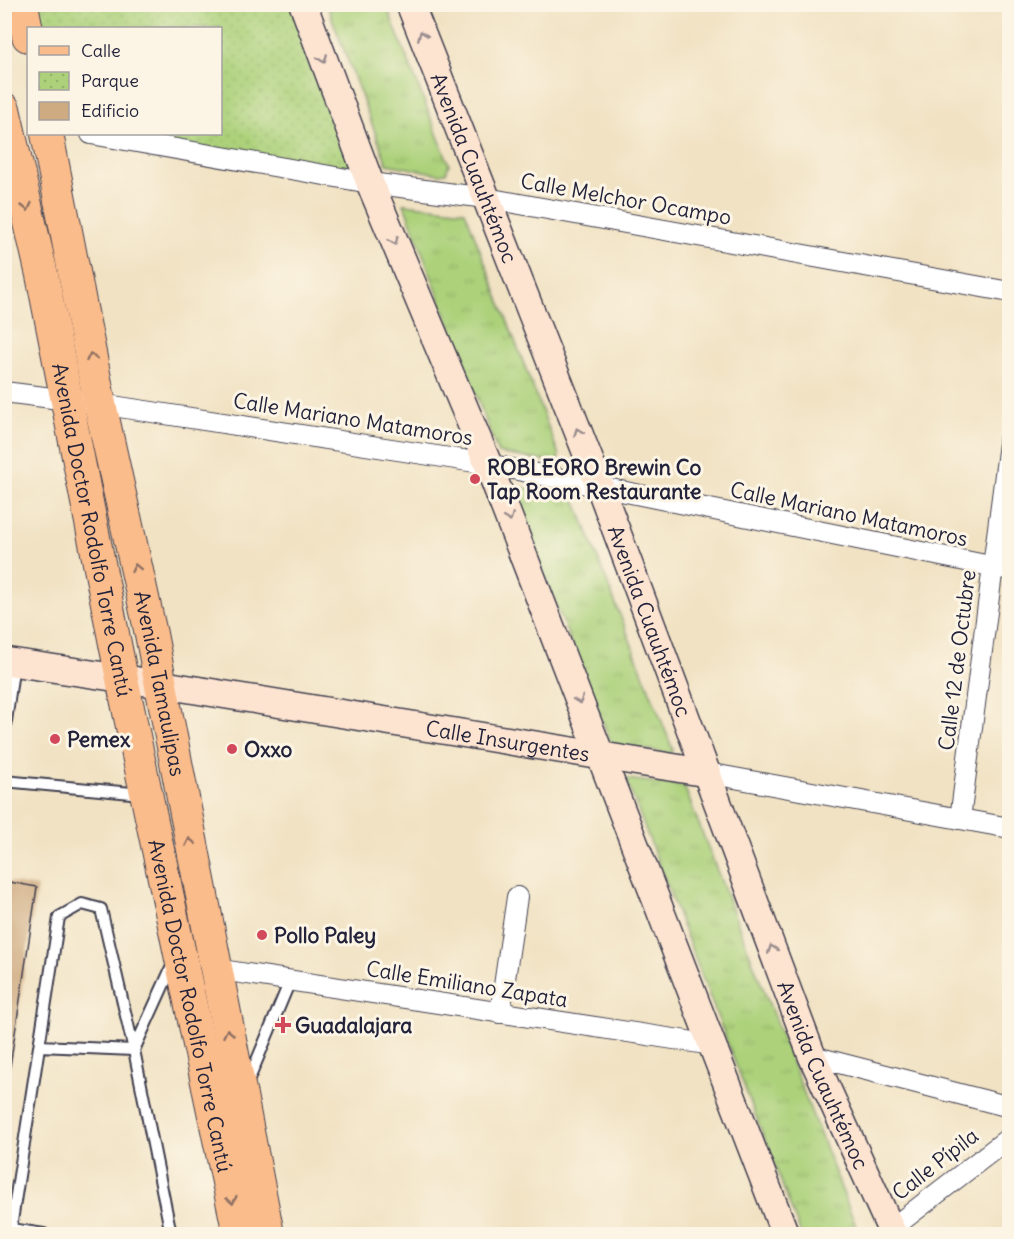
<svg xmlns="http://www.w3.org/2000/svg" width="1014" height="1239" viewBox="0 0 1014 1239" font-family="Delius,sans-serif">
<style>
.grass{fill:url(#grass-tufts);stroke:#677a5a;stroke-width:1.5}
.park{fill:url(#park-dots);stroke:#677a5a;stroke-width:1.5}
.building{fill:#cfab81}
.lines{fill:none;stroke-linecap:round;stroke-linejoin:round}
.lane-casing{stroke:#413f4f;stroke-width:14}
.street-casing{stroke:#413f4f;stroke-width:22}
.secondary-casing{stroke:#413f4f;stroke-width:30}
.primary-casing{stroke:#413f4f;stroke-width:34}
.lane{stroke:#fff;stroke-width:10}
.street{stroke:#fff;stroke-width:20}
.secondary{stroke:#fde4d1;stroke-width:27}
.primary{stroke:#fabc8b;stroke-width:32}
.oneway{stroke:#9a8d8e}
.oneway2{stroke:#8e6f63}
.poi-dot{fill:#d1495b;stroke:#fcf5e5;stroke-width:2}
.labels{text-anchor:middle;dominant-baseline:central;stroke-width:6;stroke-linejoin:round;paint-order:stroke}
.street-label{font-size:21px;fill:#22223b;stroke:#fcf5e5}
.poi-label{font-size:21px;font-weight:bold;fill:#22223b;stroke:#fcf5e5;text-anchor:start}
</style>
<defs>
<pattern id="grass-tufts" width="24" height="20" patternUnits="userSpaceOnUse" patternTransform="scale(1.5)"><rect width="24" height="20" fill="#acd17a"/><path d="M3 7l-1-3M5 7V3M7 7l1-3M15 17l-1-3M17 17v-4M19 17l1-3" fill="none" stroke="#94b36a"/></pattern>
<pattern id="park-dots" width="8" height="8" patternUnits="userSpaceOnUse" patternTransform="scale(1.5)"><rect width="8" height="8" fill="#acd17a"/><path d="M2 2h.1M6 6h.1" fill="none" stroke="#94b36a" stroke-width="1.8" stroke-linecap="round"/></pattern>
</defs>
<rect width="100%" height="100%" fill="#fcf5e5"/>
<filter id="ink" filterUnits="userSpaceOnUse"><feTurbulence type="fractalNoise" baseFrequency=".0167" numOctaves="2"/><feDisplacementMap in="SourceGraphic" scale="12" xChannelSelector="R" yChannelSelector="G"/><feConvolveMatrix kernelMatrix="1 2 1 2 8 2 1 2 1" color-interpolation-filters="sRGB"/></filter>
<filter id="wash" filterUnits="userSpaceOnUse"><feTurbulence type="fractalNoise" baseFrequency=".008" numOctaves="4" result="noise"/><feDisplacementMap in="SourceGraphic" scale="24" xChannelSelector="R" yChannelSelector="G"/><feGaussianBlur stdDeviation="1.35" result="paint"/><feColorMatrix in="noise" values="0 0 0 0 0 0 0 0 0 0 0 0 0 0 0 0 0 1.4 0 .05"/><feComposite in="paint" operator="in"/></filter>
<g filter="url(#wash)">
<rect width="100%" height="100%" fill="#f1e2c3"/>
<!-- grass -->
<g class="grass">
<polygon points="327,5 386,5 449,164 446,173 439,174 387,164"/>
<polygon points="404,204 465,211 559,455 557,463 498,453"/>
<polygon points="515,487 569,493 575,500 673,750 670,753 612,745 514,500"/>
<polygon points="626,779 684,786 859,1234 801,1234"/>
</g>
<!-- park -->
<polygon class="park" points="22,5 298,5 370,183 91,134 220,134 220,28 28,28"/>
<g id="blocks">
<!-- building -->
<polygon class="building" points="4,881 37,887 6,1093 4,1093"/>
</g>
</g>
<g filter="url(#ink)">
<use href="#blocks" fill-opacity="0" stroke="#413f4f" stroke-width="1.5"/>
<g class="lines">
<!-- lane casing -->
<g class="lane-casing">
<g id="lane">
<polyline points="4,736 14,663"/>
<polyline points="4,781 142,794"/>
<polyline points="247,1084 290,981"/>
<polyline points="11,1229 44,1234"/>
<path d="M 10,1234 C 26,1129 43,1023 59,917 L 82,904 L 101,909 L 134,1050 L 39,1046"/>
<polyline points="171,1234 134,1050 174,962"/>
</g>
</g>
<!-- street casing -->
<g class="street-casing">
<g id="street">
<polyline points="91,134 370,183 486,198 1010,292"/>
<polyline points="4,392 100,404 488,464 1010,570"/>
<polyline points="707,773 1010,828"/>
<polyline points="960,819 1010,436"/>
<polyline points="215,969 713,1045"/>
<polyline points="500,1013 517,897"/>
<polyline points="812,1056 1010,1107"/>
<polyline points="891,1229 1010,1137"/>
</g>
</g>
<!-- secondary casing -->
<g class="secondary-casing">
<g id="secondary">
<polyline points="303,4 370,183 488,464 785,1234"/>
<path id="s1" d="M 410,4 L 600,487 L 812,1056 L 893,1234"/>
<path id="s2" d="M 4,661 L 159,684 L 707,773"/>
</g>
</g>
<!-- primary casing -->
<g class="primary-casing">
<g id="primary">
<polyline points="22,4 28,36"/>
<path id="s3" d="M 4,109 L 42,275 L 122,679 L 239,1234"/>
<path id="s4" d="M 47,134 L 100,404 L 151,634 L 268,1234"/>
</g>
</g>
<!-- lane -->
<use href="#lane" class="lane"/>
<!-- street -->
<use href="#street" class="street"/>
<!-- secondary -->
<use href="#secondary" class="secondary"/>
<!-- primary -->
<use href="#primary" class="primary"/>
</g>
<!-- one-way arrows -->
<defs><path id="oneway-chevron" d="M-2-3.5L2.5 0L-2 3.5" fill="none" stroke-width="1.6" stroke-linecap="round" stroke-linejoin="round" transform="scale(1.5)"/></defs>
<g class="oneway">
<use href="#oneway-chevron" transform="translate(422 35) rotate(-111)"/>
<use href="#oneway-chevron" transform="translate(323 59) rotate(69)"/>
<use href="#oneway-chevron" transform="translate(394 241) rotate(67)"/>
<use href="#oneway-chevron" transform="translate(578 432) rotate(-111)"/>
<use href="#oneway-chevron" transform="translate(509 518) rotate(69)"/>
<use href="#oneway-chevron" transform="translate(579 700) rotate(69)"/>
<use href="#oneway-chevron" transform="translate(772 949) rotate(-110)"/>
</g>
<g class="oneway2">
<use href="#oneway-chevron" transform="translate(27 207) rotate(77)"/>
<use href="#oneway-chevron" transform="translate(91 357) rotate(-101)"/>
<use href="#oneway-chevron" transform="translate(136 568) rotate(-102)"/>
<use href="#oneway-chevron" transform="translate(190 842) rotate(-101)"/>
<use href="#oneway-chevron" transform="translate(228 1033) rotate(-101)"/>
<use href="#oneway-chevron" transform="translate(232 1200) rotate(78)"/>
</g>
</g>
<!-- markers -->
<g class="poi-dot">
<circle cx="475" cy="479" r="6"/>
<circle cx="55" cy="739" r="6"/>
<circle cx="232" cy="749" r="6"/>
<circle cx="262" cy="935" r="6"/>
<path d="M280 1016h6v6h6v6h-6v6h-6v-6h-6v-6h6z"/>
</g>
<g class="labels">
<!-- street labels -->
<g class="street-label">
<text stroke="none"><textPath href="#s1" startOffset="176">Avenida Cuauhtémoc</textPath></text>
<text transform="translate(626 199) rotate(10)">Calle Melchor Ocampo</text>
<text transform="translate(353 419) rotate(9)">Calle Mariano Matamoros</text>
<text transform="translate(849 514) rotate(12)">Calle Mariano Matamoros</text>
<text stroke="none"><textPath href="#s3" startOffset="430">Avenida Doctor Rodolfo Torre Cantú</textPath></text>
<text stroke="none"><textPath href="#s1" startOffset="662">Avenida Cuauhtémoc</textPath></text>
<text transform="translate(957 660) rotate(-83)">Calle 12 de Octubre</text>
<text stroke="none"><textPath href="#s4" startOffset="561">Avenida Tamaulipas</textPath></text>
<text stroke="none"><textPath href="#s2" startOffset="510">Calle Insurgentes</textPath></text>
<text transform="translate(467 984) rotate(9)">Calle Emiliano Zapata</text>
<text stroke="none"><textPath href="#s3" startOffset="916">Avenida Doctor Rodolfo Torre Cantú</textPath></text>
<text stroke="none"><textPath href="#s1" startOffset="1148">Avenida Cuauhtémoc</textPath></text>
<text transform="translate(935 1164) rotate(-38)">Calle Pípila</text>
</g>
<!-- poi labels -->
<g class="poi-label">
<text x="487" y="467">ROBLEORO Brewin Co<tspan x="487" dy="24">Tap Room Restaurante</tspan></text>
<text x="67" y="739">Pemex</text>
<text x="244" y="749">Oxxo</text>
<text x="274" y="935">Pollo Paley</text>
<text x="295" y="1025">Guadalajara</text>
</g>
</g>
<!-- margin -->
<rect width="1014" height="1239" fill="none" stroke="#fcf5e5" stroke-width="24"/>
<!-- legend -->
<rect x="27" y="27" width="195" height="108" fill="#fcf5e5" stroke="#a5a1a1" stroke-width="1.5"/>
<rect x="39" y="46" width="30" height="9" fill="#fabc8b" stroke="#a5a1a1" stroke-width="1.5"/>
<text x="81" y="57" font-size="18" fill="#22223b">Calle</text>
<rect x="39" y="72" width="30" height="18" fill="url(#park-dots)" stroke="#a5a1a1" stroke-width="1.5"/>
<text x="81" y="87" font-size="18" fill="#22223b">Parque</text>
<rect x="39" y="102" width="30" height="18" fill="#cfab81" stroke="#a5a1a1" stroke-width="1.5"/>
<text x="81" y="117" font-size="18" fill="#22223b">Edificio</text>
</svg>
